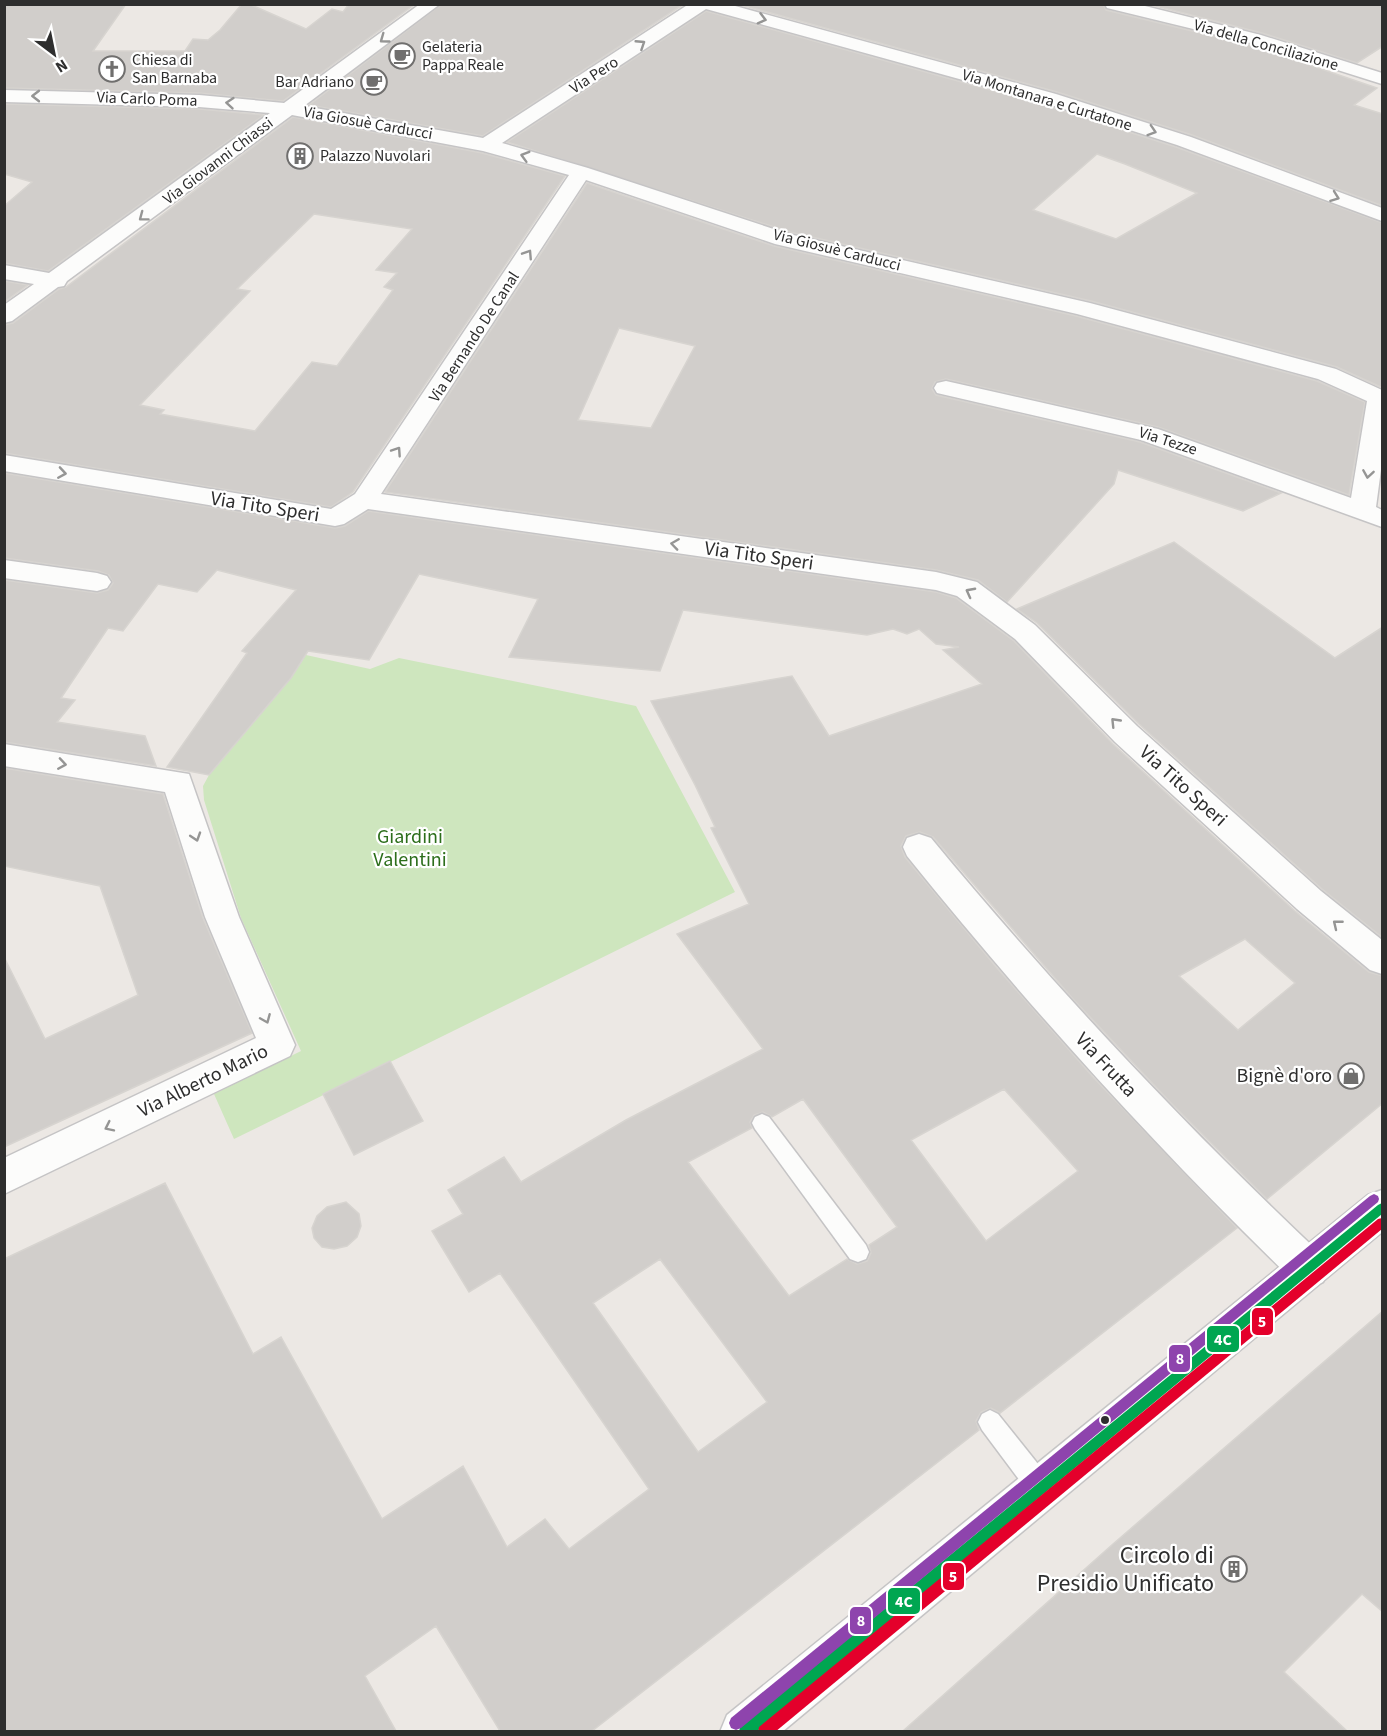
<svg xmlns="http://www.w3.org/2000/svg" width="1387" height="1736" viewBox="0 0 1387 1736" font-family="'Source Sans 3',sans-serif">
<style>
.green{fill:#cee6be}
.building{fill:#d1cecb;stroke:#d7d4d0;stroke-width:1.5;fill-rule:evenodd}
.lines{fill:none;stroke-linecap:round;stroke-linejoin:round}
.service-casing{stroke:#c5c4c5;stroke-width:3}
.minor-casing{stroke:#c5c4c5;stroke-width:3}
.tertiary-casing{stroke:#c5c4c5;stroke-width:3}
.service{fill:#fcfcfb;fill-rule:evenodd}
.minor{fill:#fcfcfb;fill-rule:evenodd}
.tertiary{fill:#fcfcfb;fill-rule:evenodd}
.bus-1-casing{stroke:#fff;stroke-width:5}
.bus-2-casing{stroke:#fff;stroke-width:5}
.bus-3-casing{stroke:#fff;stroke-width:5}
.bus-1{fill:#00a651;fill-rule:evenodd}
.bus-2{fill:#e4002b;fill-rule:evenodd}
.bus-3{fill:#8e44ad;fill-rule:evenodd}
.oneway{stroke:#959594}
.bus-dot{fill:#2e2e2e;stroke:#fff;stroke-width:2}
.labels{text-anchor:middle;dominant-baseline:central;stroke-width:4.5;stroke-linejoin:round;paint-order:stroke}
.far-street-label{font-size:16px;fill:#2e2e2e;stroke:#fff}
.far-poi-label{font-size:16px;fill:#2e2e2e;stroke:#fff;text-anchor:start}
.street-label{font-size:20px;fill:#2e2e2e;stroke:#fff}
.park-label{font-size:20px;fill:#2c6e1b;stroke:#fff}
.poi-label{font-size:20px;fill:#2e2e2e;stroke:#fff;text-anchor:end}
.near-poi-label{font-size:24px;fill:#2e2e2e;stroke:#fff;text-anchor:end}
.line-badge{stroke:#fff;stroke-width:2}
.badge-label{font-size:16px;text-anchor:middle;font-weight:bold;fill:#fff}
</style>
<rect width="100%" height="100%" fill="#ece8e4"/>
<!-- green -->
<polygon class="green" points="306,655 370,669 399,658 636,706 735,892 234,1139 214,1094 301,1051 241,918 204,800 203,786 209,775 291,678"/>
<!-- building -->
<g class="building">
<polygon points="4,4 126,4 93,51 185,51 193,39 208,40 220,30 242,4 249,4 306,29 332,9 343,12 349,4 415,4 283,101 199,93 4,88"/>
<polygon points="442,4 684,4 483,136 309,105"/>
<polygon points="738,4 1103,4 1106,10 1254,46 1377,88 1354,105 1383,114 1383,206 1192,135 1057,92"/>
<polygon points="1148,4 1383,4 1383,46 1357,63 1262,33"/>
<path d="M 706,11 L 1041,104 L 1176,147 L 1383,223 L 1383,388 L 1337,367 L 1091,301 L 790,232 L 507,142 ZM 1097,154 L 1125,164 L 1197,193 L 1116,239 L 1033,210 Z"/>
<polygon points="4,104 199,109 264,115 48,271 4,263 4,206 32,182 4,174"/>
<path d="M 293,117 L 482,153 L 565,176 L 353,492 L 331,507 L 4,453 L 4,325 L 13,323 L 59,289 L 66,287 ZM 314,214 L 412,229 L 376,270 L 397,273 L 384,287 L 393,290 L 337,366 L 312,362 L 255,431 L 160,414 L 164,410 L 140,405 L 250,291 L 237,289 Z"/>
<path d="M 587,183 L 774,246 L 1076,316 L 1317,381 L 1365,402 L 1349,495 L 1158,427 L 946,379 L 935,382 L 932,389 L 936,395 L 1140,442 L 1281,493 L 1243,511 L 1118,470 L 1114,484 L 1007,602 L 978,580 L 936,570 L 385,492 ZM 619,328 L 695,346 L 651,428 L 578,420 Z"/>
<polygon points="4,281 28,285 4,302"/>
<path d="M 4,473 L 335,528 L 345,526 L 368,511 L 936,592 L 956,598 L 1014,641 L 1113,744 L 1295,911 L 1369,972 L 1383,976 L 1383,1103 L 1267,1199 L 1171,1103 L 1073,999 L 933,837 L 920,832 L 906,836 L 901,846 L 905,857 L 997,968 L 1093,1077 L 1237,1228 L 1000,1413 L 991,1408 L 981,1412 L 976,1421 L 979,1430 L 592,1731 L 500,1731 L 436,1626 L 365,1676 L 396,1731 L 4,1731 L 4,1259 L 165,1183 L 253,1354 L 281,1337 L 382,1519 L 463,1466 L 507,1547 L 545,1519 L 569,1549 L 649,1489 L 500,1273 L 469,1292 L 432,1231 L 463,1214 L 448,1190 L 504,1157 L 521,1182 L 626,1120 L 763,1049 L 677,934 L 749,904 L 711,828 L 715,827 L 695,785 L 651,701 L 792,676 L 829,736 L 982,684 L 943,650 L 959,647 L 936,644 L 919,629 L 907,634 L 893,629 L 867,635 L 683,610 L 660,671 L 509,657 L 538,599 L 419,574 L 369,660 L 308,651 L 291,678 L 209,775 L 167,767 L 247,653 L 242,651 L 296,590 L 217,570 L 197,592 L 158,584 L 123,631 L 108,628 L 61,698 L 75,700 L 57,722 L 145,736 L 156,766 L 4,742 L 4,580 L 97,593 L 108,590 L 113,583 L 109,575 L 98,571 L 4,558 ZM 1245,939 L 1295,983 L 1238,1030 L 1179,976 ZM 1004,1089 L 1078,1171 L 986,1241 L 911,1140 ZM 803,1099 L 897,1227 L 869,1245 L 871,1253 L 867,1261 L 857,1264 L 847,1259 L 789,1296 L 688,1162 L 752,1128 L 750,1122 L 754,1115 L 763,1112 L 772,1117 ZM 660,1259 L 767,1402 L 698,1452 L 593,1303 Z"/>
<polygon points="1174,542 1335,658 1383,627 1383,938 1322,889 1139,724 1037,623 1017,609"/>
<polygon points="4,768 163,794 203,918 252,1033 4,1147 4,957 45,1039 138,995 100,886 4,866"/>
<polygon points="390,1061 423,1121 354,1155 323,1094"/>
<polygon points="346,1202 359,1214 361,1226 357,1237 347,1246 334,1249 322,1247 314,1238 312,1228 317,1216 327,1207"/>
<polygon points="1383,1311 1383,1612 1362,1594 1284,1672 1347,1731 903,1731 1113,1544"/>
</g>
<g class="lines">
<!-- service casing -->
<g class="service-casing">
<g id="service">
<polygon points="762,1114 769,1117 866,1245 869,1252 866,1259 858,1262 850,1259 755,1129 752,1123 755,1117"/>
<polygon points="990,1410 998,1414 1050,1479 1053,1488 1050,1497 1041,1500 1032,1497 982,1430 978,1422 982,1414"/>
</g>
</g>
<!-- minor casing -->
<g class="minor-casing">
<g id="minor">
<polygon points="420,4 440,4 304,106 483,138 689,4 728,4 1056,94 1191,137 1382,208 1382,221 1177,145 1042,102 706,9 502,143 588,168 789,234 1090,303 1336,369 1382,390 1382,462 1376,507 1382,510 1382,527 1141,440 937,393 934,388 937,383 946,381 1158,429 1351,498 1367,401 1318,379 1077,314 775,244 586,180 381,494 936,572 977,582 1035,625 1137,726 1321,891 1382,940 1382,974 1370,970 1297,909 1115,742 1015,639 957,596 936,590 368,509 344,524 335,526 4,471 4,455 331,509 355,494 569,175 483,151 292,115 67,281 64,286 58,287 12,321 4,323 4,305 34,284 4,279 4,265 49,273 270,113 199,107 4,102 4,90 199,95 284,103"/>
<polygon points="1105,4 1137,4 1261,35 1382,73 1382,84 1255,44 1107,8"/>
<polygon points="4,560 97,573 107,576 111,582 107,588 97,591 4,578"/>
<polygon points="4,744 189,774 239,917 295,1045 290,1056 4,1194 4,1158 256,1038 205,917 165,792 4,766"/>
<path d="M 919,834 L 931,838 C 1053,986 1183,1124 1323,1256 L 1329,1269 L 1323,1282 L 1309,1288 L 1295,1282 C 1156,1148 1028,1006 907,856 L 903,847 L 907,838 Z"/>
</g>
</g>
<!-- tertiary casing -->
<g class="tertiary-casing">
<polygon id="tertiary" points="1382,1190 1382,1232 782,1732 720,1732 727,1715 1368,1195"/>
</g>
<!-- service -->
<use href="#service" class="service"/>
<!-- minor -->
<use href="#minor" class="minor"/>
<!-- tertiary -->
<use href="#tertiary" class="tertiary"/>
<!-- bus-1 casing -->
<g class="bus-1-casing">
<polygon id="bus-1" points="1382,1203 1382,1214 756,1732 739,1732 740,1727 1378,1205"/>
</g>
<!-- bus-2 casing -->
<g class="bus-2-casing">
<polygon id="bus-2" points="1382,1218 1382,1229 775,1732 758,1732 759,1727 1378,1219"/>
</g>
<!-- bus-3 casing -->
<g class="bus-3-casing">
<polygon id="bus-3" points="1374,1194 1378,1196 1379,1199 1378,1202 741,1728 736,1730 731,1728 729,1723 731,1718 1370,1196"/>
</g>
<!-- bus-1 -->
<use href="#bus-1" class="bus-1"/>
<!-- bus-2 -->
<use href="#bus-2" class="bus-2"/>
<!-- bus-3 -->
<use href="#bus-3" class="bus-3"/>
</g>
<!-- one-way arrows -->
<defs><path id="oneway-chevron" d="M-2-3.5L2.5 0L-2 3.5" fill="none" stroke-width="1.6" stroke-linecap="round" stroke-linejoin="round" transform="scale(1.5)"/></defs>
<g class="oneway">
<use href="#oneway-chevron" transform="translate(762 19) rotate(15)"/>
<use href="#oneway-chevron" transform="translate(384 39) rotate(144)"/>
<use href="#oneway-chevron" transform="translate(641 44) rotate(-33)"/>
<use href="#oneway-chevron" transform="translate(36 96) rotate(-180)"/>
<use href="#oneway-chevron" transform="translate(230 103) rotate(-175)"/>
<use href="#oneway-chevron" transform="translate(1152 131) rotate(18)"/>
<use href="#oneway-chevron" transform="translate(525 156) rotate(-164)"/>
<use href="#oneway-chevron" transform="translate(1335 197) rotate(20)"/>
<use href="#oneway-chevron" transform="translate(143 217) rotate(143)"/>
<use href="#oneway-chevron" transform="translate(528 254) rotate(-57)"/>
<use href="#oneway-chevron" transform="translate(397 451) rotate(-56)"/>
<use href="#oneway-chevron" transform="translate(62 473) rotate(9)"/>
<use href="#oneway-chevron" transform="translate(1368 474) rotate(99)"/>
<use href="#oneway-chevron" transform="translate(675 544) rotate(-172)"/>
<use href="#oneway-chevron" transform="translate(970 592) rotate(-152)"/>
<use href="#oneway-chevron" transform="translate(1115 722) rotate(-134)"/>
<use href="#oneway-chevron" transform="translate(62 764) rotate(9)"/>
<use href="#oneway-chevron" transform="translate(196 837) rotate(72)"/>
<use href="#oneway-chevron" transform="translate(1337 924) rotate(-141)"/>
<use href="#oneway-chevron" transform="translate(266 1019) rotate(67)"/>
<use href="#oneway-chevron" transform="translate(109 1127) rotate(154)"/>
</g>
<!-- icons -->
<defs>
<g id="cafe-ring" transform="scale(1.35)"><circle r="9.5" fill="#fff" stroke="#706f6e" stroke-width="1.5"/><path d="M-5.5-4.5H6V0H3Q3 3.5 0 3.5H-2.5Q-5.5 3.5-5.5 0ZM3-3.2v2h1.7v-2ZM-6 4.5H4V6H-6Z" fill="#706f6e"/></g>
<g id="church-ring" transform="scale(1.35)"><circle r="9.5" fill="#fff" stroke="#706f6e" stroke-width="1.5"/><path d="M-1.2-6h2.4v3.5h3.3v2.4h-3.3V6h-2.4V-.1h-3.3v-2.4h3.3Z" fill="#706f6e"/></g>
<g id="building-ring" transform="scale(1.35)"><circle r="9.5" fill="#fff" stroke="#706f6e" stroke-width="1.5"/><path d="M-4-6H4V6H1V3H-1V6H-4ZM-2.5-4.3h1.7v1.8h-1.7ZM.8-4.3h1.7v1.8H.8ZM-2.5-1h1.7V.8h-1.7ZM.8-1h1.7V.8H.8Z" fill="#706f6e"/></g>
<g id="shop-ring" transform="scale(1.35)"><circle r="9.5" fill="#fff" stroke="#706f6e" stroke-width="1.5"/><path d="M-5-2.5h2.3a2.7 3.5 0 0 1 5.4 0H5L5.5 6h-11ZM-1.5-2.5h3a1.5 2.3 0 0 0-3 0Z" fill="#706f6e"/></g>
</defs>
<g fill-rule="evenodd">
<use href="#cafe-ring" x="402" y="56"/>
<use href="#church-ring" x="112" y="69"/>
<use href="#cafe-ring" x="374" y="82"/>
<use href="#building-ring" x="300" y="156"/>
<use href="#shop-ring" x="1351" y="1076"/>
<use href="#building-ring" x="1234" y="1569"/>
</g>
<!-- markers -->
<circle class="bus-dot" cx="1105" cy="1420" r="5"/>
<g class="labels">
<!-- far-street labels -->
<g class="far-street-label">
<text transform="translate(1266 45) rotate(16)">Via della Conciliazione</text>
<text transform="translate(594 75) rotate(-33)">Via Pero</text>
<text transform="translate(147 99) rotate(2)">Via Carlo Poma</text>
<text transform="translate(1047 100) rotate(17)">Via Montanara e Curtatone</text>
<text transform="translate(368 123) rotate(10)">Via Giosuè Carducci</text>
<text transform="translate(218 161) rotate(-37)">Via Giovanni Chiassi</text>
<text transform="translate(837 250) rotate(14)">Via Giosuè Carducci</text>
<text transform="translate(474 337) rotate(-57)">Via Bernando De Canal</text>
<text transform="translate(1168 441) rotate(18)">Via Tezze</text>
</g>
<!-- far-poi labels -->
<g class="far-poi-label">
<text x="422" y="47">Gelateria<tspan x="422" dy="18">Pappa Reale</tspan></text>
<text x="132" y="60">Chiesa di<tspan x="132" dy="18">San Barnaba</tspan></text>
<text x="354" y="82" text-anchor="end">Bar Adriano</text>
<text x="320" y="156">Palazzo Nuvolari</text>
</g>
<!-- street labels -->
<g class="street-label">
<text transform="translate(265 507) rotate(9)">Via Tito Speri</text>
<text transform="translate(759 556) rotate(8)">Via Tito Speri</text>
<text transform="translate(1183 786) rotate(42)">Via Tito Speri</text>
<text transform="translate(1106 1065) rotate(47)">Via Frutta</text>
<text transform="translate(203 1081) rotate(-26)">Via Alberto Mario</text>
</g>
<!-- park labels -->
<g class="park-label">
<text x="410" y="837">Giardini<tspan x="410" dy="23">Valentini</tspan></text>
</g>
<!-- poi labels -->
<g class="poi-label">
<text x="1332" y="1076">Bignè d'oro</text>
</g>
<!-- near-poi labels -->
<g class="near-poi-label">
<text x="1214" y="1555">Circolo di<tspan x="1214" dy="28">Presidio Unificato</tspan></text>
</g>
</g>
<g class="line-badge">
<rect x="1251" y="1307" width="23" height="29" rx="6" fill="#e4002b"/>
<rect x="1206" y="1325" width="34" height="28" rx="6" fill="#00a651"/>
<rect x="1168" y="1344" width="23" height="29" rx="6" fill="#8e44ad"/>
<rect x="942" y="1562" width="23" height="29" rx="6" fill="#e4002b"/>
<rect x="887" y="1587" width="34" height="28" rx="6" fill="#00a651"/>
<rect x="849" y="1606" width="23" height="29" rx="6" fill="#8e44ad"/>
</g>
<g class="badge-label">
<text x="1262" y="1327">5</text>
<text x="1223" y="1345">4C</text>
<text x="1180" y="1364">8</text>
<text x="953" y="1582">5</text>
<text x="904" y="1607">4C</text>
<text x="861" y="1626">8</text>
</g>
<!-- border -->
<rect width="1387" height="1736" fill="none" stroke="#2e2e2e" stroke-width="12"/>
<!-- north arrow -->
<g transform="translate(54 54) rotate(148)" stroke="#ffffff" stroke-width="4.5" paint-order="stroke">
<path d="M0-4.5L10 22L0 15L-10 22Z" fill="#2e2e2e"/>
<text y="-9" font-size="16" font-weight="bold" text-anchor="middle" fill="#2e2e2e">N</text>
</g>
</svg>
